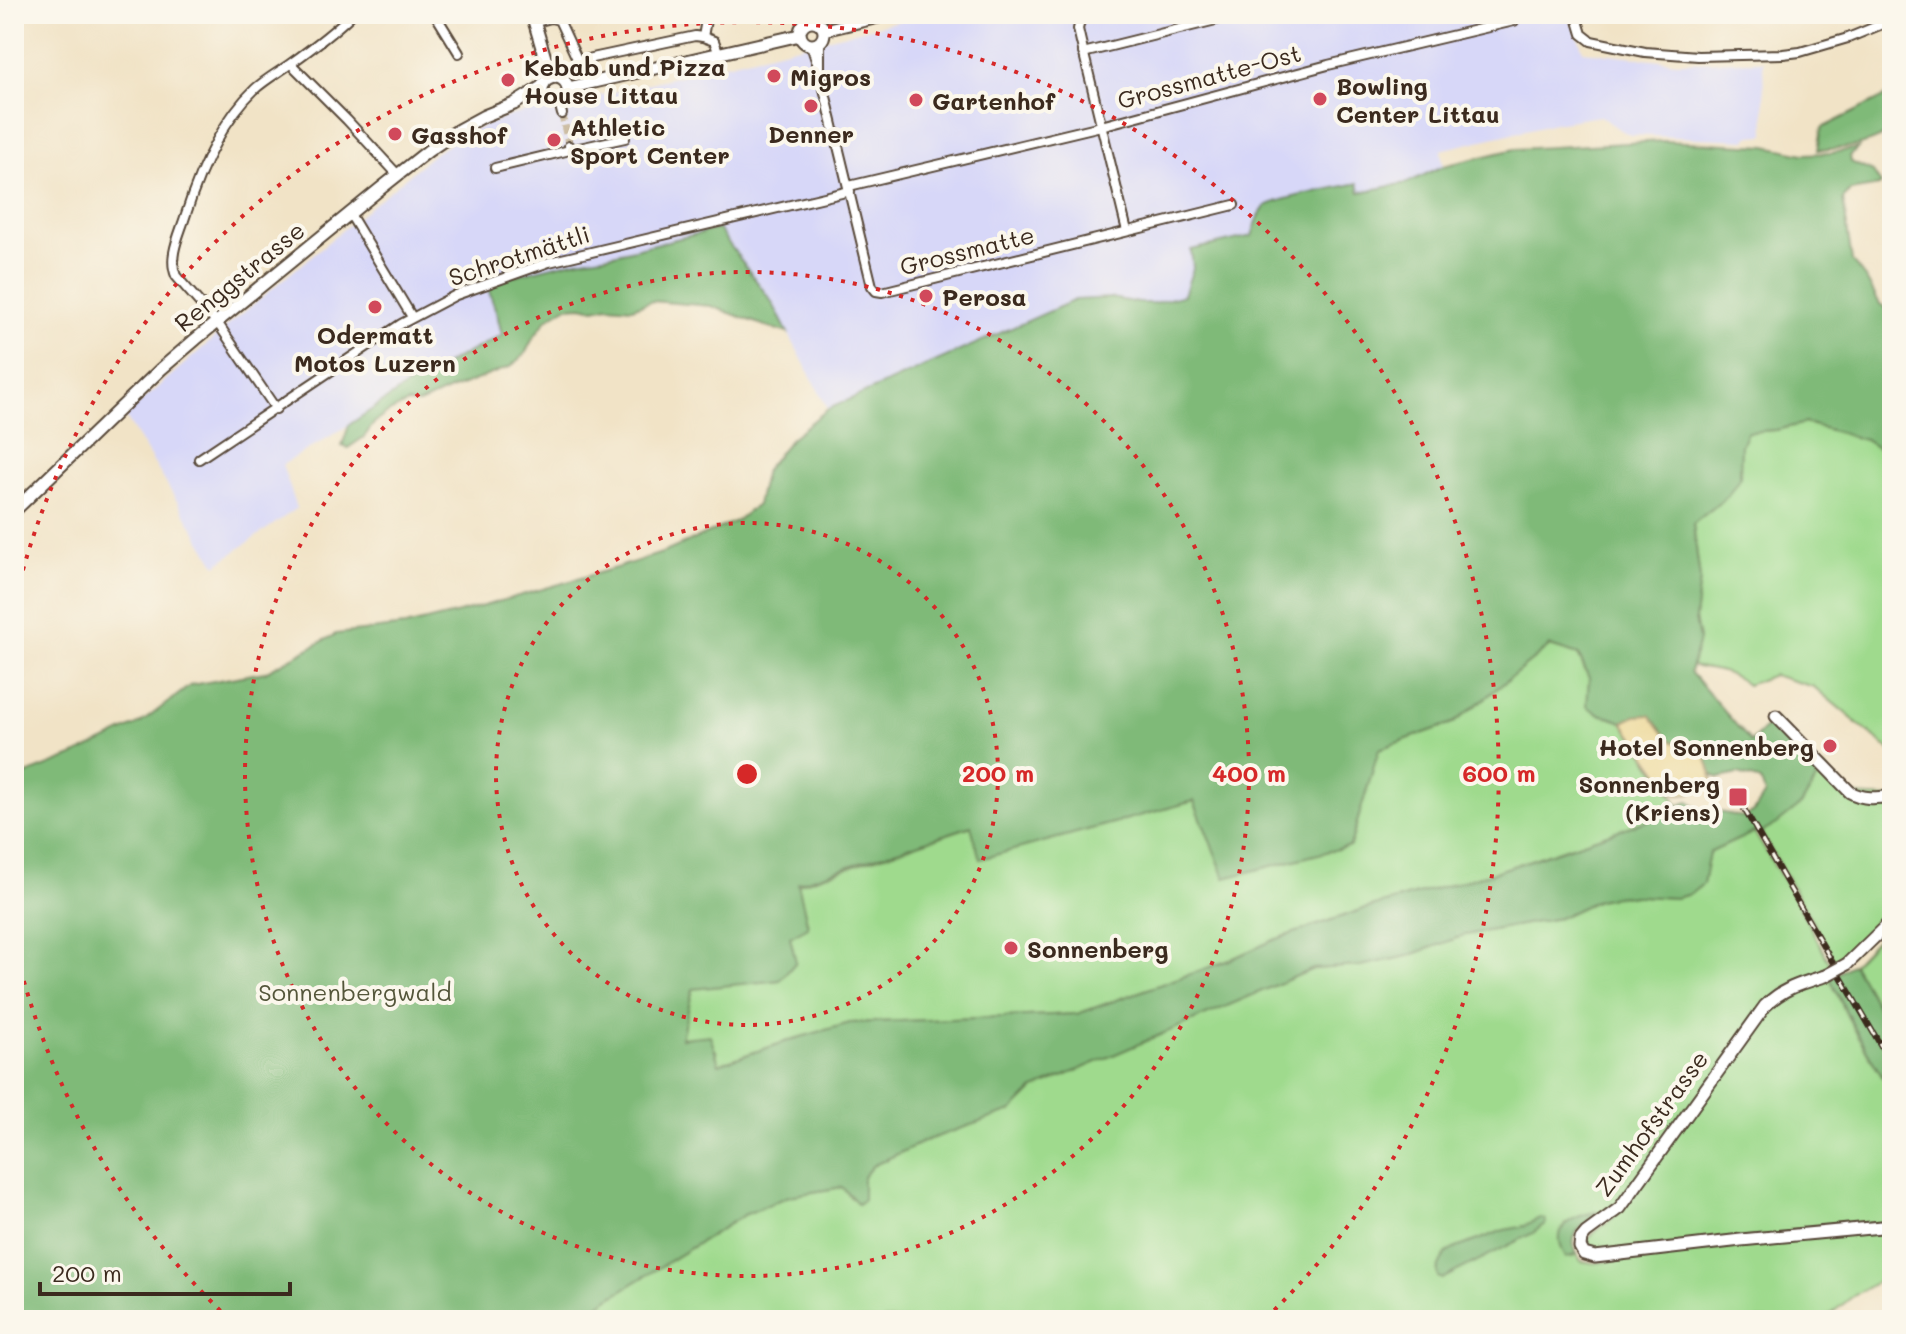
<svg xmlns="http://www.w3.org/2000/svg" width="1906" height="1334" viewBox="0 0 1906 1334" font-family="Mali,sans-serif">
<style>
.built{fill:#d7d7f8}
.green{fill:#9fda8d;stroke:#6d8256;stroke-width:2}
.forest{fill:#7fba78;stroke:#5d724b;stroke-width:2;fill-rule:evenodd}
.sand{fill:#eeda9e;stroke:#94825e;stroke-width:2}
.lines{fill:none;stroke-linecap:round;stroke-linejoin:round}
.street-tunnel{stroke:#cdbea4;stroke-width:8;stroke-dasharray:8 4;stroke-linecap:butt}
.street-casing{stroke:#564637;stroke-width:12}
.secondary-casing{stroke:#564637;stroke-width:15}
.street{stroke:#fff;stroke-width:8}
.secondary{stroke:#fff;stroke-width:11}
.rail-casing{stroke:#3b2a1e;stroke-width:6}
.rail{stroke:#fbf7ec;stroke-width:3;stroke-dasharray:9;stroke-linecap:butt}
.secondary-bridge-casing{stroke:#564637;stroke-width:15;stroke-linecap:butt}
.secondary-bridge{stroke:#fff;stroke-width:11}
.ring{fill:none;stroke:#d62828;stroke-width:4;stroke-dasharray:4 8}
.poi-dot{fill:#d1495b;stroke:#fbf7ec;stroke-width:3}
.labels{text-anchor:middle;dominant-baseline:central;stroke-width:8;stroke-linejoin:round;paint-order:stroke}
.poi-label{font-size:24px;font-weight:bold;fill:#3b2a1e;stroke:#fbf7ec;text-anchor:start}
.street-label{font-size:24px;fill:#3b2a1e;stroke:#fbf7ec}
.park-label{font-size:24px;fill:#54563a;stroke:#fbf7ec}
.centre{fill:#d62828;stroke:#fbf7ec;stroke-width:4}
.ring-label{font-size:24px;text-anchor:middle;font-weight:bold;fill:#d62828;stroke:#fbf7ec;stroke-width:8;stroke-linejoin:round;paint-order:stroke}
</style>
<rect width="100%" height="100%" fill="#fbf7ec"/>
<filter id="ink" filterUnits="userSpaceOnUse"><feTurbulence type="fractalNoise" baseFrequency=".0125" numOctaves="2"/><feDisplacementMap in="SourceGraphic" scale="16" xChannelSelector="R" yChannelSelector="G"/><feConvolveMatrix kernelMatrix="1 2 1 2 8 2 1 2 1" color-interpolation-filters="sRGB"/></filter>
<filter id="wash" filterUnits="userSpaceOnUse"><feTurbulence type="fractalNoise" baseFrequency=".006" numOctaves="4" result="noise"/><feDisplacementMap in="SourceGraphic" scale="32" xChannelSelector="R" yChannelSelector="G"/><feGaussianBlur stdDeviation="1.8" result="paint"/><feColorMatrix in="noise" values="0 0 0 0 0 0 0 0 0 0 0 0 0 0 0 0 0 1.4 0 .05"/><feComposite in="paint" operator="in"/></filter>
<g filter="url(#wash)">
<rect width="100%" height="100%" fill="#f1e3c6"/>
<!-- built -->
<polygon class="built" points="926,14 1517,14 1522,21 1554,14 1563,14 1567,16 1575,28 1583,51 1677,62 1763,61 1765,135 1748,136 1746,140 1630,135 1616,127 1600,116 1555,123 1441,150 1443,166 1407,183 1360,192 1358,184 1289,198 1259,217 1252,236 1191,250 1193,268 1184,295 1154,303 1139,303 1111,298 1075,300 828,409 772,302 718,229 520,274 497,314 502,335 417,379 349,425 282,465 297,508 216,565 125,416 231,323 436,152 476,129 512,115 587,99"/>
<!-- green -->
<g class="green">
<path d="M 1805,423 L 1865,440 L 1892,457 L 1892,752 L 1814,687 L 1773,675 L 1747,685 C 1731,671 1712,670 1691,666 L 1699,640 L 1695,619 L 1700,579 L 1693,524 L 1739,477 L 1741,444 L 1747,432 L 1776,430 Z"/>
<polygon points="1550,646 1578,655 1589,678 1588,706 1597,713 1623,722 1679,806 1649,820 1495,872 1361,910 1274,940 1227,961 1077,1014 850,1023 794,1039 718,1064 716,1050 681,1038 693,988 780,980 790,937 808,926 798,884 972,826 980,859 1194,801 1350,846 1379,749 1455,722"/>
<path d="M 1824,767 L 1850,796 L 1892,798 L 1892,916 L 1838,966 L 1761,833 C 1787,817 1810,800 1820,771 Z"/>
<polygon points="1754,832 1795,899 1833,969 1783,990 1626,1196 1601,1219 1596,1212 1565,1224 1572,1257 1577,1254 1581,1261 1594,1263 1892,1228 1892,1272 1852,1297 1823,1320 579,1320 603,1302 744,1215 789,1196 843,1187 851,1198 863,1200 863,1177 872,1166 927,1140 1012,1111 1034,1089 1313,969 1360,966 1408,956 1465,935 1559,918 1597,900 1619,896 1640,896 1676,898 1690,894 1703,884 1709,853"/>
<polygon points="1892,923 1892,1032 1853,964"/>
<polygon points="1830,978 1847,1016 1870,1057 1892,1092 1892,1223 1587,1254 1584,1241 1621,1211 1759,1017 1779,999"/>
</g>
<!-- forest -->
<g class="forest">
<path d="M 1892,93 L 1892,126 C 1880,147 1840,148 1818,150 L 1822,128 Z"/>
<path d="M 1664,141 L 1766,146 L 1804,154 L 1832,153 L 1858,148 L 1850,156 L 1851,162 L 1873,172 L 1881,184 L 1879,186 L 1850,191 L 1843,199 L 1852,261 L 1866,279 L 1880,304 L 1892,312 L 1892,457 L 1865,440 L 1806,423 L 1776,430 L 1747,432 L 1741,445 L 1740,477 L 1728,496 L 1693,524 L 1700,579 L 1695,619 L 1699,640 L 1690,672 L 1751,742 L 1774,719 L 1820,771 L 1820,773 L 1802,804 L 1777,824 L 1761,833 L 1754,832 L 1709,853 L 1703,884 L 1690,894 L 1676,898 L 1640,896 L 1619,896 L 1597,900 L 1559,918 L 1465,935 L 1408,956 L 1360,966 L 1313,969 L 1034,1089 L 1012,1111 L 927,1140 L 872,1166 L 863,1177 L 863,1200 L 858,1204 L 842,1187 L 789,1196 L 744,1215 L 603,1302 L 579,1320 L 14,1320 L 14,779 L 75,755 L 141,723 L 191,685 L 265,672 L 336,634 L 405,626 L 459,613 L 619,567 L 665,552 L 736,521 L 757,505 L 765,470 L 791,438 L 828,409 L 1075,300 L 1111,298 L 1139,303 L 1154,303 L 1184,295 L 1193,268 L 1191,250 L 1252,236 C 1255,226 1258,215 1265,207 C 1273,199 1342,187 1358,183 L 1360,192 L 1407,183 L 1443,166 L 1515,149 ZM 1550,646 L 1579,655 L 1589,678 L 1587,706 L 1597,713 L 1623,722 L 1635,716 L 1650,715 L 1670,740 L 1676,744 L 1690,743 L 1708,762 L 1712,775 L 1719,778 L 1739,774 L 1761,781 L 1765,794 L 1753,813 L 1743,817 L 1720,812 L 1704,814 L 1689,801 L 1649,820 L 1495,872 L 1361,910 L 1274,940 L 1227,961 L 1077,1014 L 850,1023 L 794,1039 L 719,1064 L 710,1035 L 681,1038 L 693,989 L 780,980 L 796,962 L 790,937 L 808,927 L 798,883 L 971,826 L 980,859 L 1194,801 L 1225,878 L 1350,846 L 1379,749 L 1455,722 Z"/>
<polygon points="718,229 772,302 788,333 765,326 711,306 651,301 632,308 608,306 595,309 582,306 566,307 547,319 532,340 525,354 510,367 450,390 419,404 408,403 389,412 375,422 364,437 348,448 342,446 349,425 417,379 502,335 497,314 487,286 520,274 577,260 609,255"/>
<path d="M 1853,964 L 1892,1032 L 1892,1092 C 1868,1055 1848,1018 1830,978 Z"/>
<path d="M 1596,1212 L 1598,1214 C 1584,1225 1566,1234 1577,1254 L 1566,1258 C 1549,1228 1569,1217 1596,1212 Z"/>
<polygon points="1540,1218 1544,1219 1546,1223 1533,1233 1442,1279 1438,1277 1437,1271 1445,1254 1454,1249 1504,1230 1521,1227"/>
</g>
<!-- sand -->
<path class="sand" d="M 1650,715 C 1657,723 1663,735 1672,741 C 1678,746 1684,742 1691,744 C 1706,749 1712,769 1712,783 C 1700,792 1687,796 1673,793 L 1623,722 L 1635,716 Z"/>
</g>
<g filter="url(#ink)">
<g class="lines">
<!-- street-tunnel -->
<polyline class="street-tunnel" points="562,114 569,145"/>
<!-- street casing -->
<g class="street-casing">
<g id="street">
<polyline points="435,14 459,53"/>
<polyline points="804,14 804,23"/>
<polyline points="811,14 814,20"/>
<polyline points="1082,14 1078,29 1081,42 1127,231"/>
<polyline points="1576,14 1582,34 1591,41 1645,52 1698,56 1783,54 1800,52 1848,38 1892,20"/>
<polyline points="536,22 551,18 559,20 578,61 695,36 703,37 714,41 719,54"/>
<polyline points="703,37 707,14"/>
<polyline points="820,42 820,67"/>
<polyline points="811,45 820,72 872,286 876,291 882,292 1234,205"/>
<polyline points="1083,53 1240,14"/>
<polyline points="291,64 347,120 398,175"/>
<polyline points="559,102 562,114"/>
<polyline points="569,146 570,150 625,138"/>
<polyline points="495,168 570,150"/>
<polyline points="849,186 1101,126 1328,65 1514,21"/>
<polyline points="350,214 412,317"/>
<path d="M 276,409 L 219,325 L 176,276 C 168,257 179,236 185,217 C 199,173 221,121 255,89 C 266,79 279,72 290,64 C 311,49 334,32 352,14"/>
<polyline points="199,459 401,324 456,295 549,262 850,191"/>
</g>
</g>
<!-- secondary casing -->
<g class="secondary-casing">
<g id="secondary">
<polyline points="532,14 551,78"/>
<circle cx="812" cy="33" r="12"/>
<polyline points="824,30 891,14"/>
<circle cx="555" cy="90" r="13"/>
<polyline points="568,88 800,35"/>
<polyline points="14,511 161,369 196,339 380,189 428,151 460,129 484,116 514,104 543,86"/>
<path d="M 1776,716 L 1850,792 C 1864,800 1877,798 1892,796"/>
<polyline points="1847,964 1892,920"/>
<path d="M 1825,976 C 1802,983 1783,988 1765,1006 L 1620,1208 L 1586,1233 L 1581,1239 L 1580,1247 L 1584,1254 L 1595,1257 L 1741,1240 L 1892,1226"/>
</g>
</g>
<!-- street -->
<use href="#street" class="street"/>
<!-- secondary -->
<use href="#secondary" class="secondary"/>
<!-- rail casing -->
<g class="rail-casing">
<polyline id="rail" points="1744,809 1892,1065"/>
</g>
<!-- rail -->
<use href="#rail" class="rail"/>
<!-- secondary-bridge casing -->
<g class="secondary-bridge-casing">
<polyline id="secondary-bridge" points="1825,976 1847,964"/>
</g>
<!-- secondary-bridge -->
<use href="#secondary-bridge" class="secondary-bridge"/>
</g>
</g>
<!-- distance rings -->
<g class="ring">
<circle cx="747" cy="774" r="251"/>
<circle cx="747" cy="774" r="502"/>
<path d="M229 1319A752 752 0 0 1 14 943M14 605A752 752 0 1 1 1265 1319"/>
</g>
<!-- markers -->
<g class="poi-dot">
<circle cx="774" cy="76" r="8"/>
<circle cx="508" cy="80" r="8"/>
<circle cx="1320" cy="99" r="8"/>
<circle cx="916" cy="100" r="8"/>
<circle cx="811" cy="106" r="8"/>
<circle cx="395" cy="134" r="8"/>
<circle cx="554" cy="140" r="8"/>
<circle cx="926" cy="296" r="8"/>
<circle cx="375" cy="307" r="8"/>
<circle cx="1830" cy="746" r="8"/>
<rect x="1728" y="787" width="20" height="20" rx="4"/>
<circle cx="1011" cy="948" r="8"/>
</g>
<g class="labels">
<!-- poi labels -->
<g class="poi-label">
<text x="524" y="66">Kebab und Pizza<tspan x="524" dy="28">House Littau</tspan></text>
<text x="790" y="76">Migros</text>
<text x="1336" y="85">Bowling<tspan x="1336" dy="28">Center Littau</tspan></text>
<text x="932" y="100">Gartenhof</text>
<text x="570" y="126">Athletic<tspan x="570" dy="28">Sport Center</tspan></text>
<text x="811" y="133" text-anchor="middle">Denner</text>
<text x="411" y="134">Gasshof</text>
<text x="942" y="296">Perosa</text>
<text x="375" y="334" text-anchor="middle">Odermatt<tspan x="375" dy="28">Motos Luzern</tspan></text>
<text x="1814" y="746" text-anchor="end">Hotel Sonnenberg</text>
<text x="1720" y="783" text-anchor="end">Sonnenberg<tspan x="1720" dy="28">(Kriens)</tspan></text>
<text x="1027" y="948">Sonnenberg</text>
</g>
<!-- street labels -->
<g class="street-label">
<text transform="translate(1209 76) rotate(-15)">Grossmatte-Ost</text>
<text transform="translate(967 250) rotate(-14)">Grossmatte</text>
<text transform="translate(519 255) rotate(-18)">Schrotmättli</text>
<text transform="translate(239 276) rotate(-39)">Renggstrasse</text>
<text transform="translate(1651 1123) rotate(-54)">Zumhofstrasse</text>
</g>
<!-- park labels -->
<g class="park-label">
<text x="355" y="991">Sonnenbergwald</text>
</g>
</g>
<circle cx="747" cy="774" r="12" class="centre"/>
<g class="ring-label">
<text x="998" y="782">200 m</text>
<text x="1249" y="782">400 m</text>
<text x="1499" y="782">600 m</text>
</g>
<!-- margin -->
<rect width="1906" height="1334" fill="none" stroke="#fbf7ec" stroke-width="48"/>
<!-- scale -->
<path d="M40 1282v12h250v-12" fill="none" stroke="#3b2a1e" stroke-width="4"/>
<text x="52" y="1282" font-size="24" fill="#3b2a1e" stroke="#fbf7ec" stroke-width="6" paint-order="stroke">200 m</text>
</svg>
